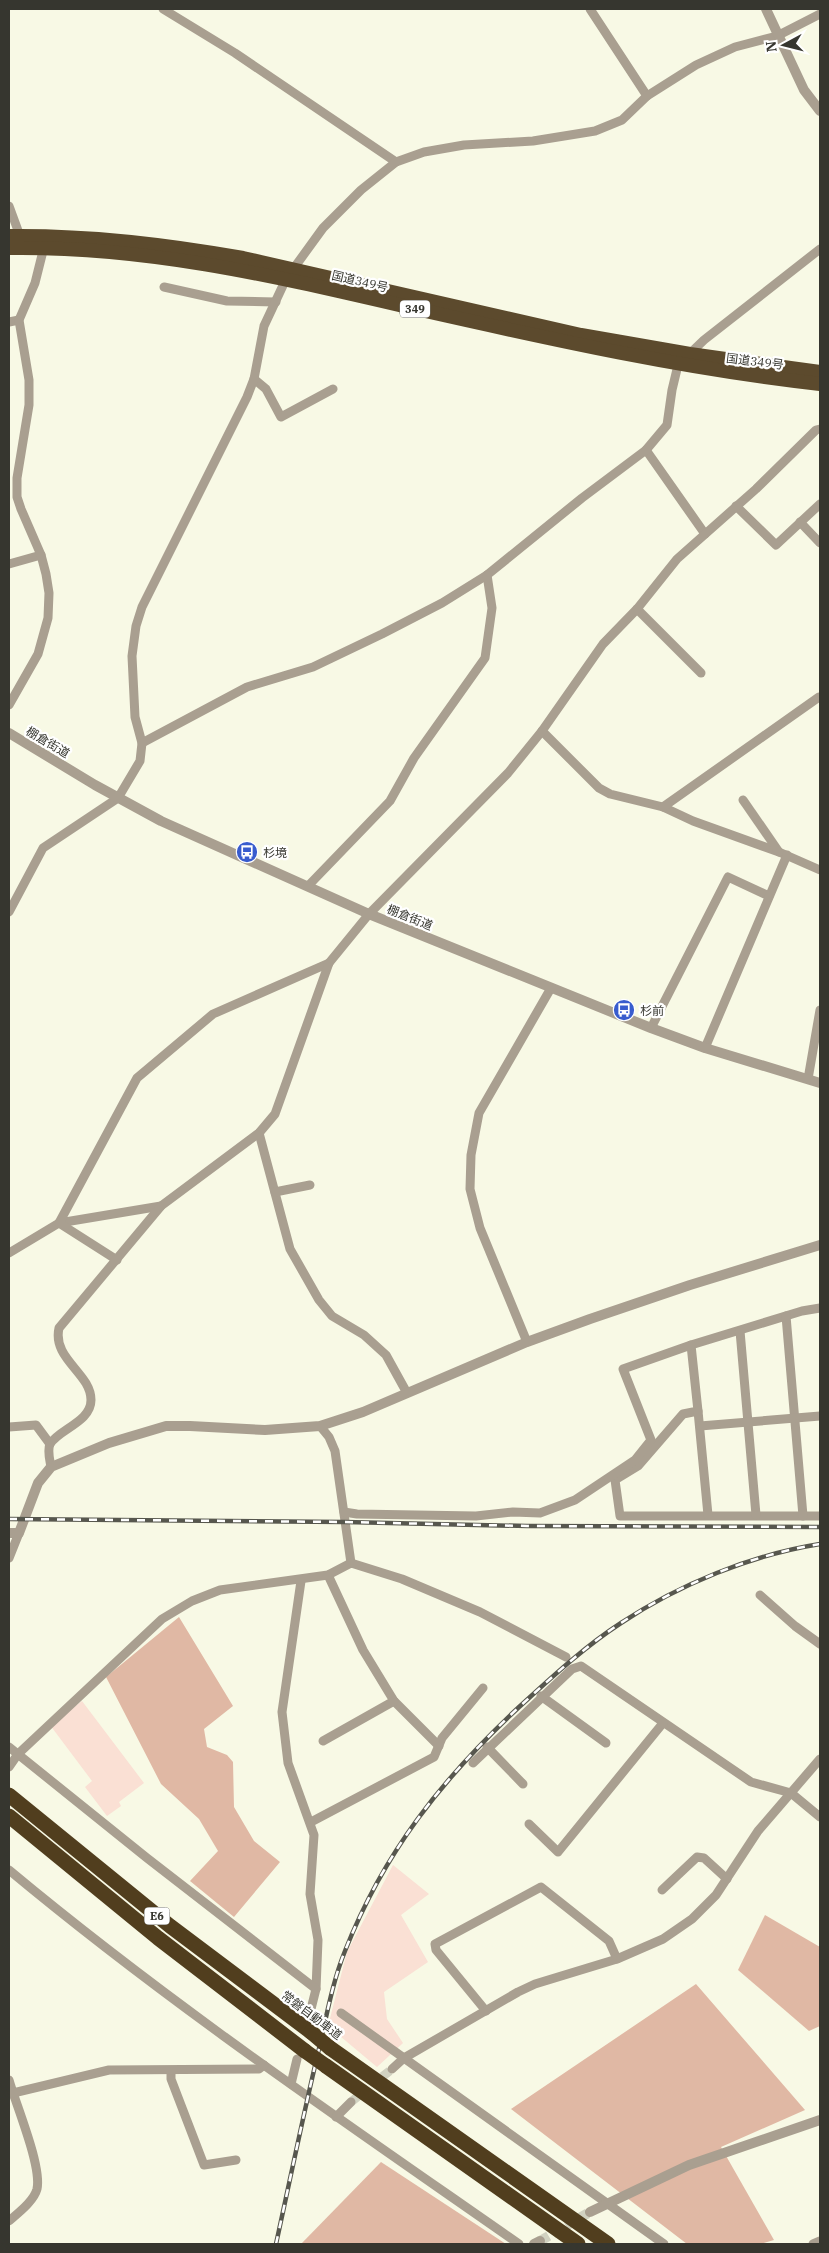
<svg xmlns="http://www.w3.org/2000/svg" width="829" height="2253" viewBox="0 0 829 2253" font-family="'IBM Plex Serif','Noto Sans JP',serif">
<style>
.green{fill:#fae0d4}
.forest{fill:#e0b8a4}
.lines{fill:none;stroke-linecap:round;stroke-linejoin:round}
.minor-tunnel{stroke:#d1d2c1;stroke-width:9;stroke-dasharray:9 4.5;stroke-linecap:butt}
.tertiary-tunnel{stroke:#d1d2c1;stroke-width:10;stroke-dasharray:10 5;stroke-linecap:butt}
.minor{stroke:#a99f90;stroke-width:9}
.tertiary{stroke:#a99f90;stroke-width:10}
.trunk{stroke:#5c4a2d;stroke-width:14}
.motorway{stroke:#513e1e;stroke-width:15}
.rail-casing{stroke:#57574e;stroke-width:4.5}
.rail{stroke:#fff;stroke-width:2.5;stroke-dasharray:8;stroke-linecap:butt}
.motorway-bridge{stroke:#513e1e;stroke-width:15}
.labels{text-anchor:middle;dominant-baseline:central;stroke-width:4.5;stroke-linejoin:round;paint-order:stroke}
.shield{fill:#fff;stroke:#72726d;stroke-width:1}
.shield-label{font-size:11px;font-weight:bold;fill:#36362f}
.street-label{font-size:12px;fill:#36362f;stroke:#fff}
.poi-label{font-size:12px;fill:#36362f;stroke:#fff;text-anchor:start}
</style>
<rect width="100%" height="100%" fill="#f8f9e5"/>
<!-- green -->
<g class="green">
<polygon points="82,1701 144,1783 119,1802 121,1806 107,1816 85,1787 92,1781 50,1725"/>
<polygon points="393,1865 429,1894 401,1915 428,1962 384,1992 387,2019 403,2043 377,2067 328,2026 347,1952"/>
</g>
<!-- forest -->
<g class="forest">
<polygon points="179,1617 233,1706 204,1729 207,1747 227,1755 233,1762 234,1807 254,1841 280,1862 234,1917 190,1881 218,1851 199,1819 161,1784 106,1677"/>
<polygon points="765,1915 820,1947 820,2026 809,2031 738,1970"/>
<polygon points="696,1984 805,2110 721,2147 774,2240 760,2244 687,2244 511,2109"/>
<polygon points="381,2162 506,2244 301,2244"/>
</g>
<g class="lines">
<!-- minor-tunnel -->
<polyline class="minor-tunnel" points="351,2102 392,2069"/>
<!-- tertiary-tunnel -->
<polyline class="tertiary-tunnel" points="540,2241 590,2212"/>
<!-- minor -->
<g class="minor">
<polyline points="163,9 235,53 396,162"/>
<polyline points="590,9 647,96"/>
<polyline points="9,206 20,236"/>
<polyline points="164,287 227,301 276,302"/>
<polyline points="9,322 19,320"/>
<polyline points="254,379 266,389 281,417 333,389"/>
<polyline points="646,450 705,534"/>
<polyline points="736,506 776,545 820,504"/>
<polyline points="800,522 820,543"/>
<polyline points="9,564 41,555"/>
<polyline points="637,609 701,673"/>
<polyline points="9,705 38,654 48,618 49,593 46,574 41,555 21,509 17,497 17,478 29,405 29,380 19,320 35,283 45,243"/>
<polyline points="542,731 599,788 610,794 663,807 693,821 779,852 820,870"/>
<polyline points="142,743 247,687 313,667 382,634 442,603 487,575 582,498 646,450 667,425 672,390 678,365 704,340 820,249"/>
<polyline points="743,800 779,852"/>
<polyline points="663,807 819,697"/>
<polyline points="308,886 390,801 414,758 485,658 492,608 487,575"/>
<polyline points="9,912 43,848 118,798 140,761 142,743 135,717 132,656 136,626 142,607 247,397 254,379 264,326 286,279 323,228 361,190 396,162 424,152 464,145 533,141 595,131 622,120 647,96 696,65 735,47 777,36 820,14"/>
<polyline points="651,1028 728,877 769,896"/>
<polyline points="705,1048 787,855"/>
<polyline points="808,1079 820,1010"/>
<polyline points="259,1133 290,1249 319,1300 332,1316 364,1335 386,1355 407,1393"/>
<polyline points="275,1192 310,1185"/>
<polyline points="9,1253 59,1223 161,1206"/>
<polyline points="117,1260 59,1223 137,1078 213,1014 329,963"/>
<polyline points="820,1308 802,1311 691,1345 698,1411 683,1414 638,1466 615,1480 620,1516 820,1516"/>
<polyline points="786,1316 803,1516"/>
<polyline points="740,1331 756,1515"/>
<polyline points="527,1342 480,1228 470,1189 471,1155 479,1113 551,988"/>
<polyline points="698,1411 708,1515"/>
<polyline points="320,1426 329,1437 335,1451 351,1563"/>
<polyline points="700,1426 820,1416"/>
<polyline points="9,1427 36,1425 50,1444"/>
<path d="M 51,1467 C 50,1460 47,1451 50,1444 C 59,1429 91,1422 91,1400 C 91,1373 52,1359 59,1328 L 161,1206 L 259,1133 L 275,1114 L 329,963 L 369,914 L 508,773 L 542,731 L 603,644 L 637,609 L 677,559 L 756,489 L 816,430 L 820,429"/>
<polyline points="344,1512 357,1514 476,1516 513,1512 540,1513 575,1500 635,1460 651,1440 623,1369 691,1345"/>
<polyline points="9,1558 19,1533"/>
<polyline points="328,1575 363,1650 394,1701 439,1746"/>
<polyline points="301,1581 282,1712 288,1763 314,1835 310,1894 318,1940 316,1989"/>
<polyline points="760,1595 795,1626 820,1644"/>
<polyline points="541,1696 606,1743"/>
<polyline points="323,1741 394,1701"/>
<polyline points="9,1747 147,1858 316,1989 309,2017"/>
<polyline points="487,1747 523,1784"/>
<polyline points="473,1763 572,1669 581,1666 751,1782 791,1793 820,1817"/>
<polyline points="9,1767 18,1754 162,1619 192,1601 220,1590 328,1575 351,1563 402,1579 480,1612 566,1657"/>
<polyline points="311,1822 434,1757 442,1738 483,1688"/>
<polyline points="529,1824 558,1852 663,1723"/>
<path d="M 9,1870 C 171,2005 346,2123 519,2244"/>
<polyline points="662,1890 697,1857 704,1858 727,1879"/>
<polyline points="486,2011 436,1950 435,1944 541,1887 609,1941 617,1959"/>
<polyline points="341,2013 664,2244"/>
<polyline points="392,2069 404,2058 518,1992 535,1984 617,1959 663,1939 692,1919 716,1895 758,1831 820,1759"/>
<polyline points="171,2071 171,2079 204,2165 236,2160"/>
<path d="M 9,2080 C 16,2105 42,2166 37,2189 C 34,2201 18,2213 9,2221"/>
<polyline points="291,2084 297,2059"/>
<polyline points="9,2094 109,2070 259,2069 264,2065"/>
<polyline points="336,2117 351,2102"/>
<polyline points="813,2244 820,2241"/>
</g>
<!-- tertiary -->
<g class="tertiary">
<polyline points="766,9 804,90 820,111"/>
<polyline points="9,733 95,785 161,821 369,914 651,1028 705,1048 820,1083"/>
<polyline points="9,1533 19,1533 38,1483 51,1467 109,1443 166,1426 190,1426 265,1430 320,1426 363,1412 527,1342 590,1319 690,1285 820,1245"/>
<polyline points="590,2212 689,2165 820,2120"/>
<polyline points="534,2244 540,2241"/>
</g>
<!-- trunk -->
<g class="trunk">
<path d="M 9,236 C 88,235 165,244 243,258 L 581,335 L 690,354 L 820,372"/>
<path d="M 9,248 C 153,246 282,278 421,310 C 554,340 685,369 820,384"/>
</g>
<!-- motorway -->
<g class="motorway">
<polyline points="9,1795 170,1926 311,2032"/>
<polyline points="9,1816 158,1938 305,2051"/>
<polyline points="330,2048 608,2244"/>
<polyline points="326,2066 578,2244"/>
</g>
<!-- rail casing -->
<g class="rail-casing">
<g id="rail">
<polyline points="9,1519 345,1522 527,1526 820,1527"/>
<path d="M 276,2244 C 290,2180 303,2116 318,2053 C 326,2019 332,1983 345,1951 C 384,1852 442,1779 518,1708 C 551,1678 584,1647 621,1623 C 680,1584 751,1555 820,1544"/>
</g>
</g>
<!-- rail -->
<use href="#rail" class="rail"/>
<!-- motorway-bridge -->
<g class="motorway-bridge">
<polyline points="311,2032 330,2048"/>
<polyline points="305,2051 326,2066"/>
</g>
</g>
<!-- icons -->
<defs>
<g id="bus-disc" transform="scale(1.125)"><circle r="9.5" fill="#385cce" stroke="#fff"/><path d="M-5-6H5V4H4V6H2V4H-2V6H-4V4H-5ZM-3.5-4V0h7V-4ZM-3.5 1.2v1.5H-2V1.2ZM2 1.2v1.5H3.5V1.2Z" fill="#fff"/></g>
</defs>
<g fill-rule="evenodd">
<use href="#bus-disc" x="247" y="852"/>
<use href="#bus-disc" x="624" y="1010"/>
</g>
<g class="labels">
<!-- shield labels -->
<g class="shield">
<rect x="400" y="300.5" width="30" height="17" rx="4"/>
<rect x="144.5" y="1907.5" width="25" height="17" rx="4"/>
</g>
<g class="shield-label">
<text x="415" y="309">349</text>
<text x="157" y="1916">E6</text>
</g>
<!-- street labels -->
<g class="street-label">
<text transform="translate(360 281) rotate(13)">国道349号</text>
<text transform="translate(755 361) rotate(7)">国道349号</text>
<text transform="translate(48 742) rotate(31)">棚倉街道</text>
<text transform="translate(410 917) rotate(22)">棚倉街道</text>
<text transform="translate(312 2015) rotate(37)">常磐自動車道</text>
</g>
<!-- poi labels -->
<g class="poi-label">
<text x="263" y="852">杉境</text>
<text x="640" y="1010">杉前</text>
</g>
</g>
<!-- border -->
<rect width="829" height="2253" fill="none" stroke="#36362f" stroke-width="20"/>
<!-- north arrow -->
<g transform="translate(784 45) rotate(263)" stroke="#ffffff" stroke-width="4" paint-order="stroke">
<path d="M0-4L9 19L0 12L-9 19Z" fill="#36362f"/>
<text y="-8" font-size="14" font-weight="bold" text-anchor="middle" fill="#36362f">N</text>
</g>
</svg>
